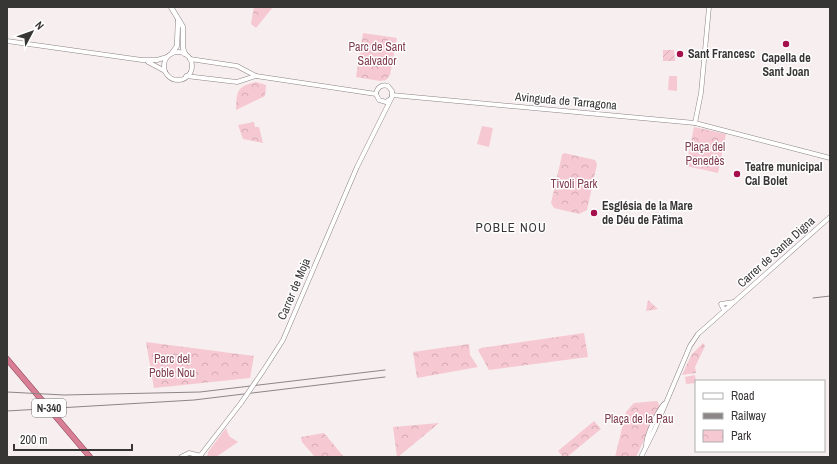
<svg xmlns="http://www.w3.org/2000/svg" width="837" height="464" viewBox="0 0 837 464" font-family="'Archivo Narrow',sans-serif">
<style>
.grass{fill:#f6c8d1}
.park{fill:url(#park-crowns)}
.garden{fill:url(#garden-furrows)}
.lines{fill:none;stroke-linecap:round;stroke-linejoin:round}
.tertiary-casing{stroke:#8b8384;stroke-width:5}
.secondary-casing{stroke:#8b8384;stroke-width:5.5}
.trunk-casing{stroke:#9a5063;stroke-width:6}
.tertiary{stroke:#fff;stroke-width:4}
.secondary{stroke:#fff;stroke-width:4.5}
.trunk{stroke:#d87f96;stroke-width:5}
.rail{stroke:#8c8687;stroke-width:1}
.tertiary-bridge-casing{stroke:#8b8384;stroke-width:5;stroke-linecap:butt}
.tertiary-bridge{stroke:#fff;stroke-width:4}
.poi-dot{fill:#a5104c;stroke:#fff;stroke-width:1.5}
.labels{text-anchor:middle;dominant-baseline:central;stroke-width:3;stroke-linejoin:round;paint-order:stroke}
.shield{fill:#fff;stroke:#747272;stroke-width:1}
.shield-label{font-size:11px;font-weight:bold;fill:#383535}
.park-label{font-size:12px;fill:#803e4f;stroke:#fff}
.poi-label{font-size:12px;font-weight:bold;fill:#383535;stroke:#fff;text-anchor:start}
.street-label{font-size:12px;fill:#383535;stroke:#fff}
.neighbourhood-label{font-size:13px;letter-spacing:1px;fill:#383535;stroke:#fff}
</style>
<defs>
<pattern id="park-crowns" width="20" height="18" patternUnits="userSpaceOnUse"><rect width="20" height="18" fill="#f6c8d1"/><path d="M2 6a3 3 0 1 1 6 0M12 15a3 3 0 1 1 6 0" fill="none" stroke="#d4acb4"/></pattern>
<pattern id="garden-furrows" width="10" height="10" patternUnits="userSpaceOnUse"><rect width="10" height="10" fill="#f6c8d1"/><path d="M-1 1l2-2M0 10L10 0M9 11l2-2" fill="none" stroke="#d4acb4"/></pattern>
</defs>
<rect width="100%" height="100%" fill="#f7eef0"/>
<!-- grass -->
<g class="grass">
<polygon points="669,76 677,76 677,91 668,90"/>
<polygon points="482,126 493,128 489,147 477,144"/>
<polygon points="695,375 696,383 686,384 685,377"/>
<polygon points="226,428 229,436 238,442 216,457 207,457 208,452"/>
</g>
<!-- park -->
<g class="park">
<polygon points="254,7 273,7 256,28 251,24"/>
<polygon points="363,33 397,38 390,75 386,80 380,81 356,77"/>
<path d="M 256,82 L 266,85 L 265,96 L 236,110 C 237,91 236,87 256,82 Z"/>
<polygon points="254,122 255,127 259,127 263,143 243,139 238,125"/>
<polygon points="694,127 726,134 718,173 686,166"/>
<polygon points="564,153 595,160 597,164 587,210 579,214 554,208 551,203 562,155"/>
<polygon points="584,333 588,357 489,370 478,350 481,348"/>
<polygon points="146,342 254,356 250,378 154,388"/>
<polygon points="703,343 705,346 695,367 696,373 682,375 692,354"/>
<polygon points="469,344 470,355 478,367 417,378 413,352"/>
<polygon points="657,401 660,406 636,457 615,457 626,412 634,403"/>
<polygon points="594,421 601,429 567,457 563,457 558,451"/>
<polygon points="439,423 398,457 397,457 393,427"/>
<polygon points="324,433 344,457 315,457 302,442 301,437"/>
</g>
<!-- garden -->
<g class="garden">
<polygon points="663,50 674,50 675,61 663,61"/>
<polygon points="648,300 658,309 646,311"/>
</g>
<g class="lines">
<!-- tertiary casing -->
<g class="tertiary-casing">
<g id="tertiary">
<polyline points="7,41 142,60 157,60 167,57"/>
<circle cx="178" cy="66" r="14"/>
<polyline points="190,59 237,66 256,76 376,94"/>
<polyline points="148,62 165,71"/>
<polyline points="186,76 237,82 256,76"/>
<polyline points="392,95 695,123 830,158"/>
<polyline points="695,123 701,93 709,7"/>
<polyline points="724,310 721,304 734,302"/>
<path d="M 263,371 L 283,340 L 357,167 L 392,97 L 392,91 L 388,86 C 382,84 377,87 376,94 L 379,100 L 386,102 L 390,99"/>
<path d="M 646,445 C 646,435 658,411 664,404"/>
<polyline points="200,456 241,403"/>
<polyline points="181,457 189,453 201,456"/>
<polyline points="641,457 654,431 690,346 698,334 830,217"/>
</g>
</g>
<!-- secondary casing -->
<g class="secondary-casing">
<g id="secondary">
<polyline points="171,7 183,27 183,48 185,54"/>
<polyline points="172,53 177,46 178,21"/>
</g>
</g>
<!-- trunk casing -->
<g class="trunk-casing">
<polyline id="trunk" points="7,359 90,457"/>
</g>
<!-- tertiary -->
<use href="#tertiary" class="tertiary"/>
<!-- secondary -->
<use href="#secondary" class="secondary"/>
<!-- trunk -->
<use href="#trunk" class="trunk"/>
<!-- rail -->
<g class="rail">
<polyline points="813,298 830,296"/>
<polyline points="7,392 64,395 200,392 385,370"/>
<polyline points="7,411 194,400 385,377"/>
</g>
<!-- tertiary-bridge casing -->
<g class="tertiary-bridge-casing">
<polyline id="tertiary-bridge" points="241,403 263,371"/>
</g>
<!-- tertiary-bridge -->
<use href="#tertiary-bridge" class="tertiary-bridge"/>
</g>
<!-- markers -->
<g class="poi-dot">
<circle cx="786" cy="44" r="4"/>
<circle cx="680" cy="54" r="4"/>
<circle cx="737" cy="174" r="4"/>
<circle cx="594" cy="213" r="4"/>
</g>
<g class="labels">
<!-- shield labels -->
<rect class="shield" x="32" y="399" width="34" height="18" rx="3"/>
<g class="shield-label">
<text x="49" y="408">N-340</text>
</g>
<!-- park labels -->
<g class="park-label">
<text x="377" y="47">Parc de Sant<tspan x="377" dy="14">Salvador</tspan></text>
<text x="705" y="147">Plaça del<tspan x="705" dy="14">Penedès</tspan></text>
<text x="574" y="184">Tivoli Park</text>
<text x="172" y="359">Parc del<tspan x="172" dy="14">Poble Nou</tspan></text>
<text x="639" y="419">Plaça de la Pau</text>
</g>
<!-- poi labels -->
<g class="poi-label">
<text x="688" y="54">Sant Francesc</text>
<text x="786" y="58" text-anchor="middle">Capella de<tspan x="786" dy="14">Sant Joan</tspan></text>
<text x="745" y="167">Teatre municipal<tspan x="745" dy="14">Cal Bolet</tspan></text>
<text x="602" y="206">Església de la Mare<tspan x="602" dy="14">de Déu de Fàtima</tspan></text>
</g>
<!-- street labels -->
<g class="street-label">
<text transform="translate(566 101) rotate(5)">Avinguda de Tarragona</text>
<text transform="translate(776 252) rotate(-42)">Carrer de Santa Digna</text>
<text transform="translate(294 289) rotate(-67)">Carrer de Moja</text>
</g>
<!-- neighbourhood labels -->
<g class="neighbourhood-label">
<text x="511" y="227">POBLE NOU</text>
</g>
</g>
<!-- border -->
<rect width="837" height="464" fill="none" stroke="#383535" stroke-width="16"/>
<!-- legend -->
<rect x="695" y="380" width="130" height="72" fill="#ffffff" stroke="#afaeae"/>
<rect x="703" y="393" width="20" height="6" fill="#ffffff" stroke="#afaeae"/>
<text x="731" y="400" font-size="12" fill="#383535">Road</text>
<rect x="703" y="413" width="20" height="6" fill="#8c8687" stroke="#afaeae"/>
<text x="731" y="420" font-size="12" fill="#383535">Railway</text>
<rect x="703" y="430" width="20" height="12" fill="url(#park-crowns)" stroke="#afaeae"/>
<text x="731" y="440" font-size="12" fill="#383535">Park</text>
<!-- north arrow -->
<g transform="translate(32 32) rotate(49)" stroke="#ffffff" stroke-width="3" paint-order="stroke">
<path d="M0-3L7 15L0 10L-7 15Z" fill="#383535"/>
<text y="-6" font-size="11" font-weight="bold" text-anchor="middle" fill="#383535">N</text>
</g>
<!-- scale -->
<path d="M14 444v6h118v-6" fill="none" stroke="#383535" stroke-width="2"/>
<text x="20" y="444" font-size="12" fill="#383535" stroke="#ffffff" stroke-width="3" paint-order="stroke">200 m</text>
</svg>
